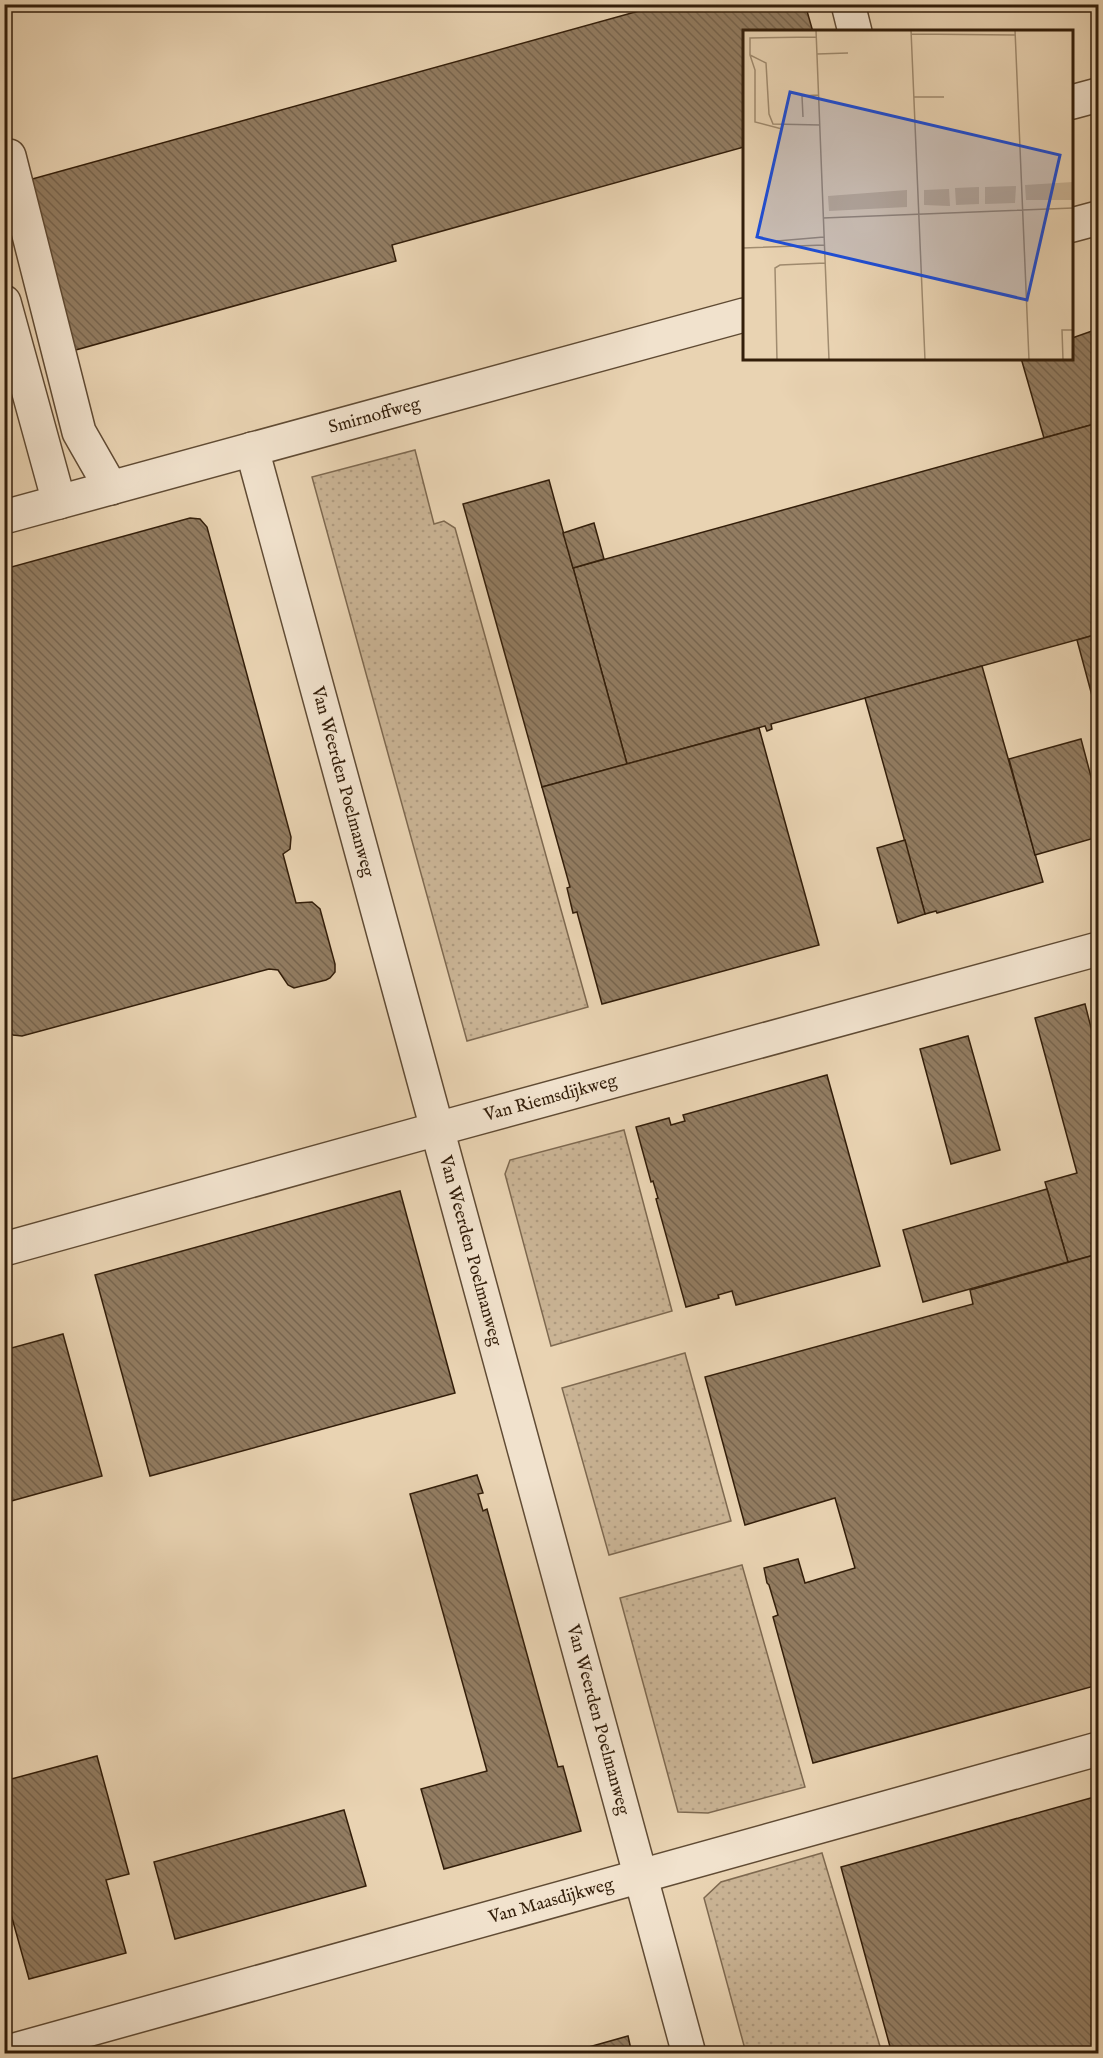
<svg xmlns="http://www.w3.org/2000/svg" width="1103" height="2058" viewBox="0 0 1103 2058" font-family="'IM FELL English',serif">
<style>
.grass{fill:url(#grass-dots);stroke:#7e6950;stroke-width:1.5}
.building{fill:url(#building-back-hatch);stroke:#331e0a;stroke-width:1.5}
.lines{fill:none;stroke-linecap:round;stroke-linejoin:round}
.minor-casing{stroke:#604b34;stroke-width:36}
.minor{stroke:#f1e2cd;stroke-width:33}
.labels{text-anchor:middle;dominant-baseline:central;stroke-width:6;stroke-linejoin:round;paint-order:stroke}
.street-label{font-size:18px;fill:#331e0a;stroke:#f1e2cd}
.inset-road{fill:none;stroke:#a08b6f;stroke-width:1.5}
.view{fill:#1d4ed8;fill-opacity:0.15;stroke:#1d4ed8;stroke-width:3}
.inset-edge{fill:none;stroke:#331e0a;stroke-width:3}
</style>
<defs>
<pattern id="grass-dots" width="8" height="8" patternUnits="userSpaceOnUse" patternTransform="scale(1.5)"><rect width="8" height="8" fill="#cab495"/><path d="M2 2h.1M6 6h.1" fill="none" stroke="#ae9a7f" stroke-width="1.8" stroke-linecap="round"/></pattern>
<pattern id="building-back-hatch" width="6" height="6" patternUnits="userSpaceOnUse" patternTransform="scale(1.5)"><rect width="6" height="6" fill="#927c61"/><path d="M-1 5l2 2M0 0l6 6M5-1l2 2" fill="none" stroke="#78654e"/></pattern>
</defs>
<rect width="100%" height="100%" fill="#e9d3b2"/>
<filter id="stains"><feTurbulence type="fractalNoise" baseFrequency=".00333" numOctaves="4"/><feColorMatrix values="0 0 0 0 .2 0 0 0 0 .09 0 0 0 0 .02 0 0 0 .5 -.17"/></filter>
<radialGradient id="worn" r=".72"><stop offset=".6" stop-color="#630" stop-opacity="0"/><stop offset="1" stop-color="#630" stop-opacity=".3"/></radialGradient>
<!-- grass -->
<g class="grass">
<polygon points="415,450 434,524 444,521 455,528 588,1007 467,1041 312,477"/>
<polygon points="624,1130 672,1311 551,1346 505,1174 510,1160"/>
<polygon points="685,1353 731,1521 609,1555 562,1388"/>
<polygon points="742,1565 805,1787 708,1813 678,1812 620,1598"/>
<polygon points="822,1853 882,2053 746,2053 704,1898 721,1882"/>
</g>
<!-- building -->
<g class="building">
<polygon points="664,4 805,4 813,32 744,32 744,147 392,245 396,261 72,351 25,181"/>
<polygon points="1092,331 1098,356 1098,423 1044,438 1021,358 1072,358 1072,338"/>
<polygon points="1098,423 1098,634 771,724 772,729 767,731 765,726 627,764 573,568"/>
<polygon points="549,480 627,764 542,787 463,504"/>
<polygon points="190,518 200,519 207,527 291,837 290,849 283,854 296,903 312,902 320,909 335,964 335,972 330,978 326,980 294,988 288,985 278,970 269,969 22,1036 13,1035 4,1027 4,569"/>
<polygon points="594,523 604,559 573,568 563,533"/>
<polygon points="1098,634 1098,718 1077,640"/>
<polygon points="982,666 1043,882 937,913 936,911 925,914 865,698"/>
<polygon points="759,728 819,945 602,1004 577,912 573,913 567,888 570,887 542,787"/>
<polygon points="1081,739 1098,803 1098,837 1035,855 1009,759"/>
<polygon points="905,840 925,914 898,923 877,848"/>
<polygon points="1085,1004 1098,1055 1098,1254 1068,1262 1045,1182 1077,1173 1035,1018"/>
<polygon points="968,1036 1000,1150 951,1164 920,1049"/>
<polygon points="827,1075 880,1266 736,1305 732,1291 718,1295 719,1298 686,1307 656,1199 658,1198 653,1181 651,1182 636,1127 669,1118 671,1125 685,1121 683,1115"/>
<polygon points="1047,1189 1068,1262 923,1302 903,1230"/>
<polygon points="400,1191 455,1393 150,1476 95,1275"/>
<polygon points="1098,1254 1098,1685 813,1763 773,1617 778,1615 769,1585 767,1583 764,1568 798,1559 805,1583 855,1568 835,1498 745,1525 705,1377 973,1304 970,1290"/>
<polygon points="63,1334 102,1476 4,1503 4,1350"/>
<polygon points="477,1475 483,1493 478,1494 483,1511 487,1509 558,1767 563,1766 581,1831 444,1869 421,1789 487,1771 410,1494"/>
<polygon points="97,1756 129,1874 106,1880 126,1953 29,1979 9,1907 4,1908 4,1781"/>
<polygon points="1098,1796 1098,2054 892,2054 841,1867"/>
<polygon points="344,1810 366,1886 175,1939 154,1862"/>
<polygon points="628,2036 632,2054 564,2054"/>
</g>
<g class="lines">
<!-- minor casing -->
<g class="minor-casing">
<g id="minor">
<polyline points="848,4 855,32"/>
<polyline points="1072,102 1098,95"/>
<polyline points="9,156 79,432 111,488"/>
<polyline points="1072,225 1098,218"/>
<polyline points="4,302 59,502"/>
<path id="s1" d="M 252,449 L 689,2054"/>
<path id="s2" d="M 4,517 L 744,315"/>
<path id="s3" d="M 4,1249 L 437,1129 L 1098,949"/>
<path id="s4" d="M 4,2053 L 1098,1749"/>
</g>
</g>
<!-- minor -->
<use href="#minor" class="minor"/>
</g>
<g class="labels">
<!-- street labels -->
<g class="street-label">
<text stroke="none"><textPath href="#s2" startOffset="384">Smirnoffweg</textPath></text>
<text stroke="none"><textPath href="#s1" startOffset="345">Van Weerden Poelmanweg</textPath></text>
<text stroke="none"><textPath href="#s3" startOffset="567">Van Riemsdijkweg</textPath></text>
<text stroke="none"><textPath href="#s1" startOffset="831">Van Weerden Poelmanweg</textPath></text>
<text stroke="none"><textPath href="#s1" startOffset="1317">Van Weerden Poelmanweg</textPath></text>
<text stroke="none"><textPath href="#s4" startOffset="568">Van Maasdijkweg</textPath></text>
</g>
</g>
<!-- overview -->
<g transform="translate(743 30)">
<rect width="330" height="330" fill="#e9d3b2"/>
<path d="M 330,152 L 330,170 L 283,170 L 282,155 ZM 273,156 L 272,173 L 242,174 L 242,157 ZM 236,157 L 236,174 L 213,175 L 212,158 ZM 206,159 L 207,176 L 181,175 L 181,160 ZM 164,160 L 164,177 L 86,181 L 85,166 Z" fill="#cab495"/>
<path class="inset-road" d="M 73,0 L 86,330M 168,0 L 182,330M 272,0 L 286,330M 168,4 L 272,5M 73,7 L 7,8 L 7,25 L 23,33 L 26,84 L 30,94 L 77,95M 74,24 L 105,23M 7,25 L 12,40 L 12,92 L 39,99M 171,67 L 201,67M 60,87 L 59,66 L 75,65M 80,188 L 330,178M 34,211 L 81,207M 0,218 L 81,215M 34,330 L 32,238 L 37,235 L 82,233M 320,330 L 319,300 L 330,300"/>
<path class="view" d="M 47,62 L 317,125 L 284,270 L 14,207 Z"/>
<rect width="330" height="330" class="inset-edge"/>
</g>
<!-- margin -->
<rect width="1103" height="2058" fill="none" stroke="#e9d3b2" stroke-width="24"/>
<rect x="6" y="6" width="1091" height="2046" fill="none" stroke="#331e0a" stroke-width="3"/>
<rect x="12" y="12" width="1079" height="2034" fill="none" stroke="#331e0a" stroke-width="1.5"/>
<rect width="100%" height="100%" filter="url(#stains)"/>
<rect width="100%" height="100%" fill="url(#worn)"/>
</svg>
